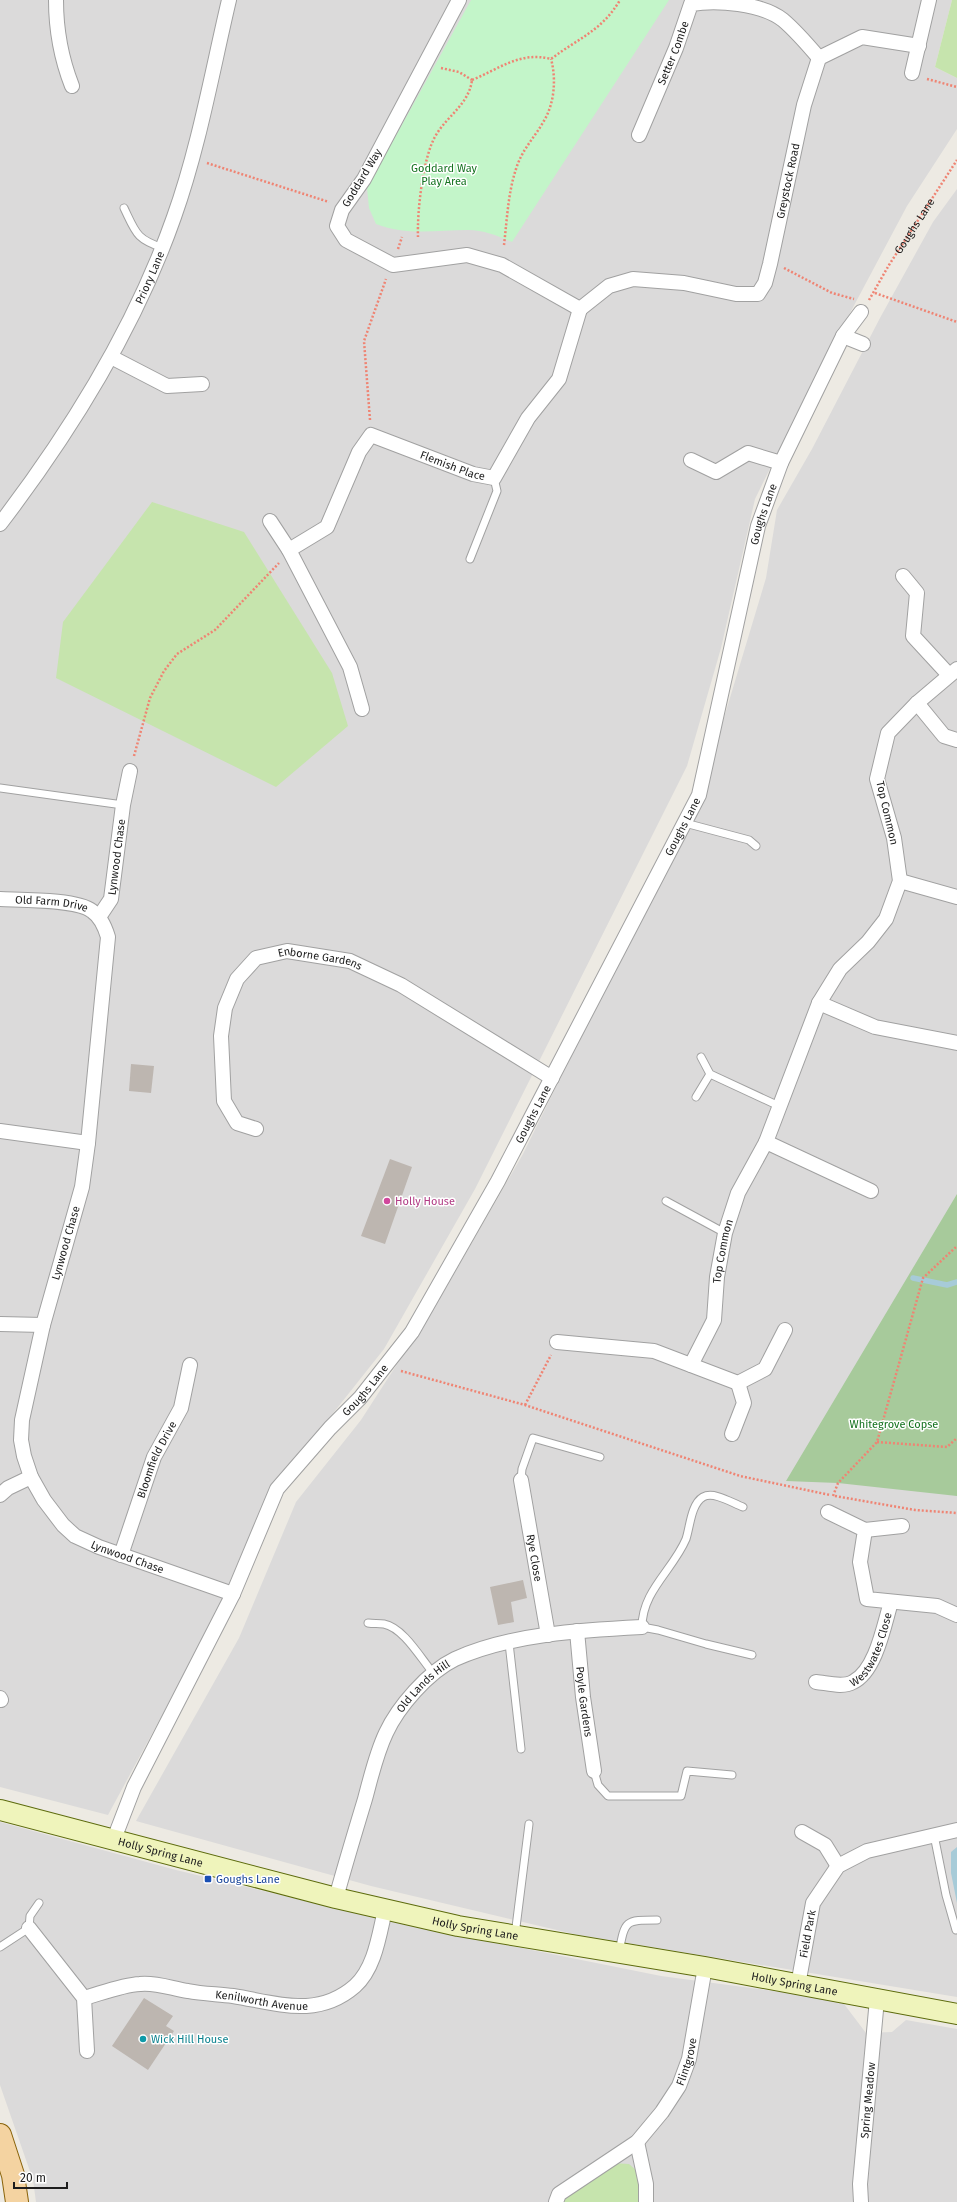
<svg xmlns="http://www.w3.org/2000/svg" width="957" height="2202" viewBox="0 0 957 2202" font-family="'Fira Sans',sans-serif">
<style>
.residential{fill:#dbdada}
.grass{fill:#c6e4ad}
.forest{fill:#a7ca9b}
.park{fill:#c3f5c9}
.water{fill:#a7cbd8}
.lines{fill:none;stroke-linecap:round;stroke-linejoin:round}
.stream{stroke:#a7cbd8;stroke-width:5.5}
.building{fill:#bdb6b0}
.lane-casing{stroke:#a1a1a1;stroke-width:9}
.street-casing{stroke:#a1a1a1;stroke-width:16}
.secondary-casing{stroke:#5d6b0d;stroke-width:22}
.primary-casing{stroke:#8a640b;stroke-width:24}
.path{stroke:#ef8473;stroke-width:2.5;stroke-dasharray:2 2;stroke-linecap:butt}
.lane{stroke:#fff;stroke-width:7}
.street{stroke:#fff;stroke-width:14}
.secondary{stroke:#eff4bb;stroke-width:20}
.primary{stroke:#f4d3a1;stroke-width:22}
.hotel-dot{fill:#d1479c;stroke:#fff;stroke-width:1.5}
.transit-dot{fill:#1a4fb4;stroke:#fff;stroke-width:1.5}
.culture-dot{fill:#0f9aa8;stroke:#fff;stroke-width:1.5}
.labels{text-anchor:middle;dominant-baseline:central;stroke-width:3;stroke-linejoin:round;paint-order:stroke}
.street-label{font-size:11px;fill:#1d1d1d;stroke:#fff}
.park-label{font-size:11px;fill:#14721f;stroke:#fff}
.hotel-label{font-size:11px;fill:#b23c85;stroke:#fff;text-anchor:start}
.transit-label{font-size:11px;fill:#164399;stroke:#fff;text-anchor:start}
.culture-label{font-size:11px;fill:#0d838f;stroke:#fff;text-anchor:start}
</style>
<rect width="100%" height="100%" fill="#edeae3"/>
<!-- residential -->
<g class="residential">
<polygon points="0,0 952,0 935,67 957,78 957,129 907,206 809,390 755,499 721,648 687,766 475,1189 384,1349 265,1499 213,1621 108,1815 0,1787"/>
<polygon points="957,189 957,1997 578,1935 371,1886 136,1821 239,1638 296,1502 361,1420 443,1293 523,1154 629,939 711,761 766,578 777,510 812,449 880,318 933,222"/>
<polygon points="0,1822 176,1870 397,1923 661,1976 841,2000 866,2033 892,2032 906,2020 957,2029 957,2202 36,2202 33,2180 0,2085"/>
</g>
<!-- grass -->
<g class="grass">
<polygon points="952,0 957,0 957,78 935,67"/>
<polygon points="152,502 244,532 332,673 348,726 276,787 56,678 63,622"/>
<polygon points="612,2163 629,2164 638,2172 639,2202 561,2202 574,2189"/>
</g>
<!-- forest -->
<polygon class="forest" points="957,1194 957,1496 838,1483 786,1481"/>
<!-- park -->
<path class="park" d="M 471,0 L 669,0 L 512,242 C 498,236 484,230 468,230 C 436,230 407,236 376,224 L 369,208 L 367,188 Z"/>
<!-- water -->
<polygon class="water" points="957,1847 957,1903 951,1873 951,1852"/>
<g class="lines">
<!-- stream -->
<polyline class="stream" points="913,1278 947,1285 957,1282"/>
</g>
<!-- building -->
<g class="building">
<polygon points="131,1064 154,1066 151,1093 129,1091"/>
<polygon points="390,1159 412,1167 385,1244 361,1236"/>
<polygon points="523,1580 527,1598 511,1602 514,1622 498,1625 490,1587"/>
<polygon points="144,1998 173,2016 166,2026 174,2031 148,2070 112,2046"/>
</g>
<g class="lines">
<!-- lane casing -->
<g class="lane-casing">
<g id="lane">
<path d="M 124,208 C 136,233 136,239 163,248"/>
<polyline points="470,559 497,491 494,478"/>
<polyline points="0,788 123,805"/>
<polyline points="685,823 749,840 756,846"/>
<polyline points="701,1057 710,1074 779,1106"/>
<polyline points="696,1097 710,1074"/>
<polyline points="666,1201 725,1233"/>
<polyline points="521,1480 522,1469 533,1438 600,1457"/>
<path d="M 743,1507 C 732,1503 714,1491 703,1497 C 691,1504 690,1527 686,1539 C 673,1570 642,1591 642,1627 L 658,1630 L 706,1644 L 752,1655"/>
<path d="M 368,1623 C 373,1624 379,1623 384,1624 C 404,1628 421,1659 434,1674"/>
<polyline points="509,1643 521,1749"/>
<polyline points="594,1771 598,1785 608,1796 681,1796 687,1771 732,1775"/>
<polyline points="934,1835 946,1895 956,1930"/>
<polyline points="515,1935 529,1824"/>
<polyline points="0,1947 29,1928 30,1916 39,1903"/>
<path d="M 619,1952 C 625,1920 625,1920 657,1920"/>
</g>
</g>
<!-- street casing -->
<g class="street-casing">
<g id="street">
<path d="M 56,0 C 56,30 61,58 72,86"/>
<polyline points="459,0 364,179 342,210 337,226 346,240 393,265 467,255 502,265 580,309"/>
<polyline points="912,73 929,0"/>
<path id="s2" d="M 639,135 L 676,48 L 691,4 C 717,0 761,3 783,20 C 796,31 808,45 819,58"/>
<path id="s3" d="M 580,309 L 609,286 L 633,279 L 684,283 L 736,294 L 758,294 L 765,283 L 770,264 L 804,105 L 819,58 L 862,37 L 919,46"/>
<polyline points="843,336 863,344"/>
<polyline points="111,357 167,386 202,384"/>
<polyline points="691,460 716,472 748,453 781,463"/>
<polyline points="270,521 289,550 350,667 362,709"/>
<path id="s4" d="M 0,524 C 71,431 135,328 174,217 C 199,147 212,72 229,0"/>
<path id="s5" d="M 289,550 L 327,527 L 359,452 L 371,435 L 473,474 L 494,478 L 528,418 L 559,379 L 580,309"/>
<polyline points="903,576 917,593 913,636 949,675"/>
<polyline points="917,703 944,736 957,740"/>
<polyline points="900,881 957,897"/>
<path id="s6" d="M 0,899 C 21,900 77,899 92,911 C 101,917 105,927 108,937 L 88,1143 L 82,1187 L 43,1325 L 22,1420 L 21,1440 L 24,1456 L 31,1477 L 44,1500 L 63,1525 L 75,1536 L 99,1547 L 233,1594"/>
<path id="s7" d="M 99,917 L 111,899 L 123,805 L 130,771"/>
<polyline points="819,1003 875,1027 957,1043"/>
<path id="s8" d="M 256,1129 L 237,1123 L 224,1101 L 221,1036 L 225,1008 L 237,979 L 256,958 L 287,951 L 350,961 L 401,985 L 552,1078"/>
<polyline points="0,1131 88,1143"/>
<polyline points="766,1142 871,1191"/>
<polyline points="0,1324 43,1325"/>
<polyline points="557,1342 654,1351 738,1383 765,1369 785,1330"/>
<path id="s9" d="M 691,1365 L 714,1320 L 717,1277 L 725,1233 L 738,1193 L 766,1142 L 819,1003 L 840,969 L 868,942 L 886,919 L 900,881 L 894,838 L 877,779 L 888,733 L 917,703 L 957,669"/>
<polyline points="732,1434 744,1403 738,1383"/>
<path id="s10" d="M 521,1480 L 548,1635"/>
<polyline points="0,1495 8,1488 31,1477"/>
<polyline points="828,1512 865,1530 860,1562 867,1599 937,1606 957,1615"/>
<polyline points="865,1530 902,1526"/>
<path id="s11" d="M 121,1555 L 154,1457 L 181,1408 L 190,1365"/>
<path id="s12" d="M 577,1631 L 583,1697 L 594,1771"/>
<path id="s13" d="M 816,1682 C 827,1683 843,1688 853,1682 C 876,1671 884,1625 891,1602"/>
<polyline points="0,1698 1,1700"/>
<polyline points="802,1832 825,1845 838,1866"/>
<path id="s14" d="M 114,1839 L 134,1787 L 233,1594 L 277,1489 L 330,1428 L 360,1398 L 412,1332 L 498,1181 L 699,795 L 758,526 L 781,463 L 843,336 L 861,312"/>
<path id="s15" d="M 336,1898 C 345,1865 355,1832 365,1799 C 371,1777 376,1754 386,1733 C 398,1707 428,1672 455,1659 C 510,1634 582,1630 642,1627"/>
<polyline points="29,1928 84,1998 87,2051"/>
<path id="s16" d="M 798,1985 L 813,1903 L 838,1866 L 867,1851 L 957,1830"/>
<path id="s17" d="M 84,1998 C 102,1993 122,1985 140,1984 C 156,1982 173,1989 188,1991 C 203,1994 218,1994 233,1996 C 277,2003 317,2019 355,1986 C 375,1968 379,1935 385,1910"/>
<polyline points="637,2142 646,2184 646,2202"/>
<path id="s18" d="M 556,2202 L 559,2194 L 637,2142 L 662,2112 L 679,2086 L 689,2059 L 705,1967"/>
<path id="s19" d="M 861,2202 L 860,2184 L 877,1999"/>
</g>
</g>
<!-- secondary casing -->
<g class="secondary-casing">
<g id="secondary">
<path id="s20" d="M 0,1810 L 336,1898 L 458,1926 L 705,1967 L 957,2014"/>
</g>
</g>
<!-- primary casing -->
<g class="primary-casing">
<polyline id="primary" points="0,2135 13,2175 17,2202"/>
</g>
<!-- path -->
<g class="path">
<polyline points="441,68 459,72 472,80"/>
<polyline points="927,79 957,87"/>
<path d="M 472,80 C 499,69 520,51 551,59 C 577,39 602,31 620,0"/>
<polyline points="207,163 329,202"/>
<path d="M 418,237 C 417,212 423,156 436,135 C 448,115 469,104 472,80"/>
<path d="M 504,245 C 507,220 508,193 516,169 C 522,149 536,136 545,119 C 555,101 556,77 551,59"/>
<polyline points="398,249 402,237"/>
<polyline points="784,268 832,293 854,299"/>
<polyline points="875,293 957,322"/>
<path id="s1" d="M 869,300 L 889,265 L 957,160"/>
<polyline points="370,420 364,341 386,279"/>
<polyline points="134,756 150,698 164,671 177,654 215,630 279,563"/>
<polyline points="401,1371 525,1405 740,1476 830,1495"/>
<polyline points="525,1405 551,1355"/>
<polyline points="877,1442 947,1447 957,1438"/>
<polyline points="833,1496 838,1483 877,1442 923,1278 957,1246"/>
<polyline points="835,1496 915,1510 957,1513"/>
</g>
<!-- lane -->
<use href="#lane" class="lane"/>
<!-- street -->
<use href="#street" class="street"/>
<!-- secondary -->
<use href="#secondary" class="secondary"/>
<!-- primary -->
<use href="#primary" class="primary"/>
</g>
<!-- markers -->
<circle class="hotel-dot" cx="387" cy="1201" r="4"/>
<rect class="transit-dot" x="204" y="1875" width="8" height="8" rx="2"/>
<circle class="culture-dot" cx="143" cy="2039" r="4"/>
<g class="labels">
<!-- street labels -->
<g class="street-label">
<text stroke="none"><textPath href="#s2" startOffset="89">Setter Combe</textPath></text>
<text transform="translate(362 178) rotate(-59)">Goddard Way</text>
<text stroke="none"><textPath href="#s3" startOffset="306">Greystock Road</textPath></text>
<text stroke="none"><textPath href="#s1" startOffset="87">Goughs Lane</textPath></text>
<text stroke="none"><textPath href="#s4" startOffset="289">Priory Lane</textPath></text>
<text stroke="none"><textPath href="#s5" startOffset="234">Flemish Place</textPath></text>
<text stroke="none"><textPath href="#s14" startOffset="1491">Goughs Lane</textPath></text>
<text transform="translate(887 813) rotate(77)">Top Common</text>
<text stroke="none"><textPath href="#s14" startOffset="1167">Goughs Lane</textPath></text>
<text stroke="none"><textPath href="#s7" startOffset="64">Lynwood Chase</textPath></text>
<text stroke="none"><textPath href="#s6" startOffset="52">Old Farm Drive</textPath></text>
<text stroke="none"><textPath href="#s8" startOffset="264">Enborne Gardens</textPath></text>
<text stroke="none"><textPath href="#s14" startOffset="843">Goughs Lane</textPath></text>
<text transform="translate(66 1243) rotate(-74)">Lynwood Chase</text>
<text stroke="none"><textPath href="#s9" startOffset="120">Top Common</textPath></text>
<text stroke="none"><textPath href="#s14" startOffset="519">Goughs Lane</textPath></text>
<text stroke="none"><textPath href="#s11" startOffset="102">Bloomfield Drive</textPath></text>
<text stroke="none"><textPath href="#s6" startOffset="806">Lynwood Chase</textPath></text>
<text stroke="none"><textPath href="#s10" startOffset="79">Rye Close</textPath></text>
<text stroke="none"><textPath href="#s13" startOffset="76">Westwates Close</textPath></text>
<text stroke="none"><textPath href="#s15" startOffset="233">Old Lands Hill</textPath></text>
<text stroke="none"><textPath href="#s12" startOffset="71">Poyle Gardens</textPath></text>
<text stroke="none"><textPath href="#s20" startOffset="166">Holly Spring Lane</textPath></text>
<text stroke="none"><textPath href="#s20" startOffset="490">Holly Spring Lane</textPath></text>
<text stroke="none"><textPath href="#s16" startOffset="52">Field Park</textPath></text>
<text stroke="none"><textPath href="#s20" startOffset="814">Holly Spring Lane</textPath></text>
<text stroke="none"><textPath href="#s17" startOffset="181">Kenilworth Avenue</textPath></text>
<text stroke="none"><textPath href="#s18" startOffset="198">Flintgrove</textPath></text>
<text stroke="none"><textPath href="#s19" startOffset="102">Spring Meadow</textPath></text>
</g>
<!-- park labels -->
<g class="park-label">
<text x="444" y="168">Goddard Way<tspan x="444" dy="13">Play Area</tspan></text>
<text x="894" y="1424">Whitegrove Copse</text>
</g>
<!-- hotel labels -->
<g class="hotel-label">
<text x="395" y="1201">Holly House</text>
</g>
<!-- transit labels -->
<g class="transit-label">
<text x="216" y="1879">Goughs Lane</text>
</g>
<!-- culture labels -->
<g class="culture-label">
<text x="151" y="2039">Wick Hill House</text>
</g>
</g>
<!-- scale -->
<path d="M14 2182v6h53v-6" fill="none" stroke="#1d1d1d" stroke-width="2"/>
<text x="20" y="2182" font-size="12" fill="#1d1d1d" stroke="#ffffff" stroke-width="3" paint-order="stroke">20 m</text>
</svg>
